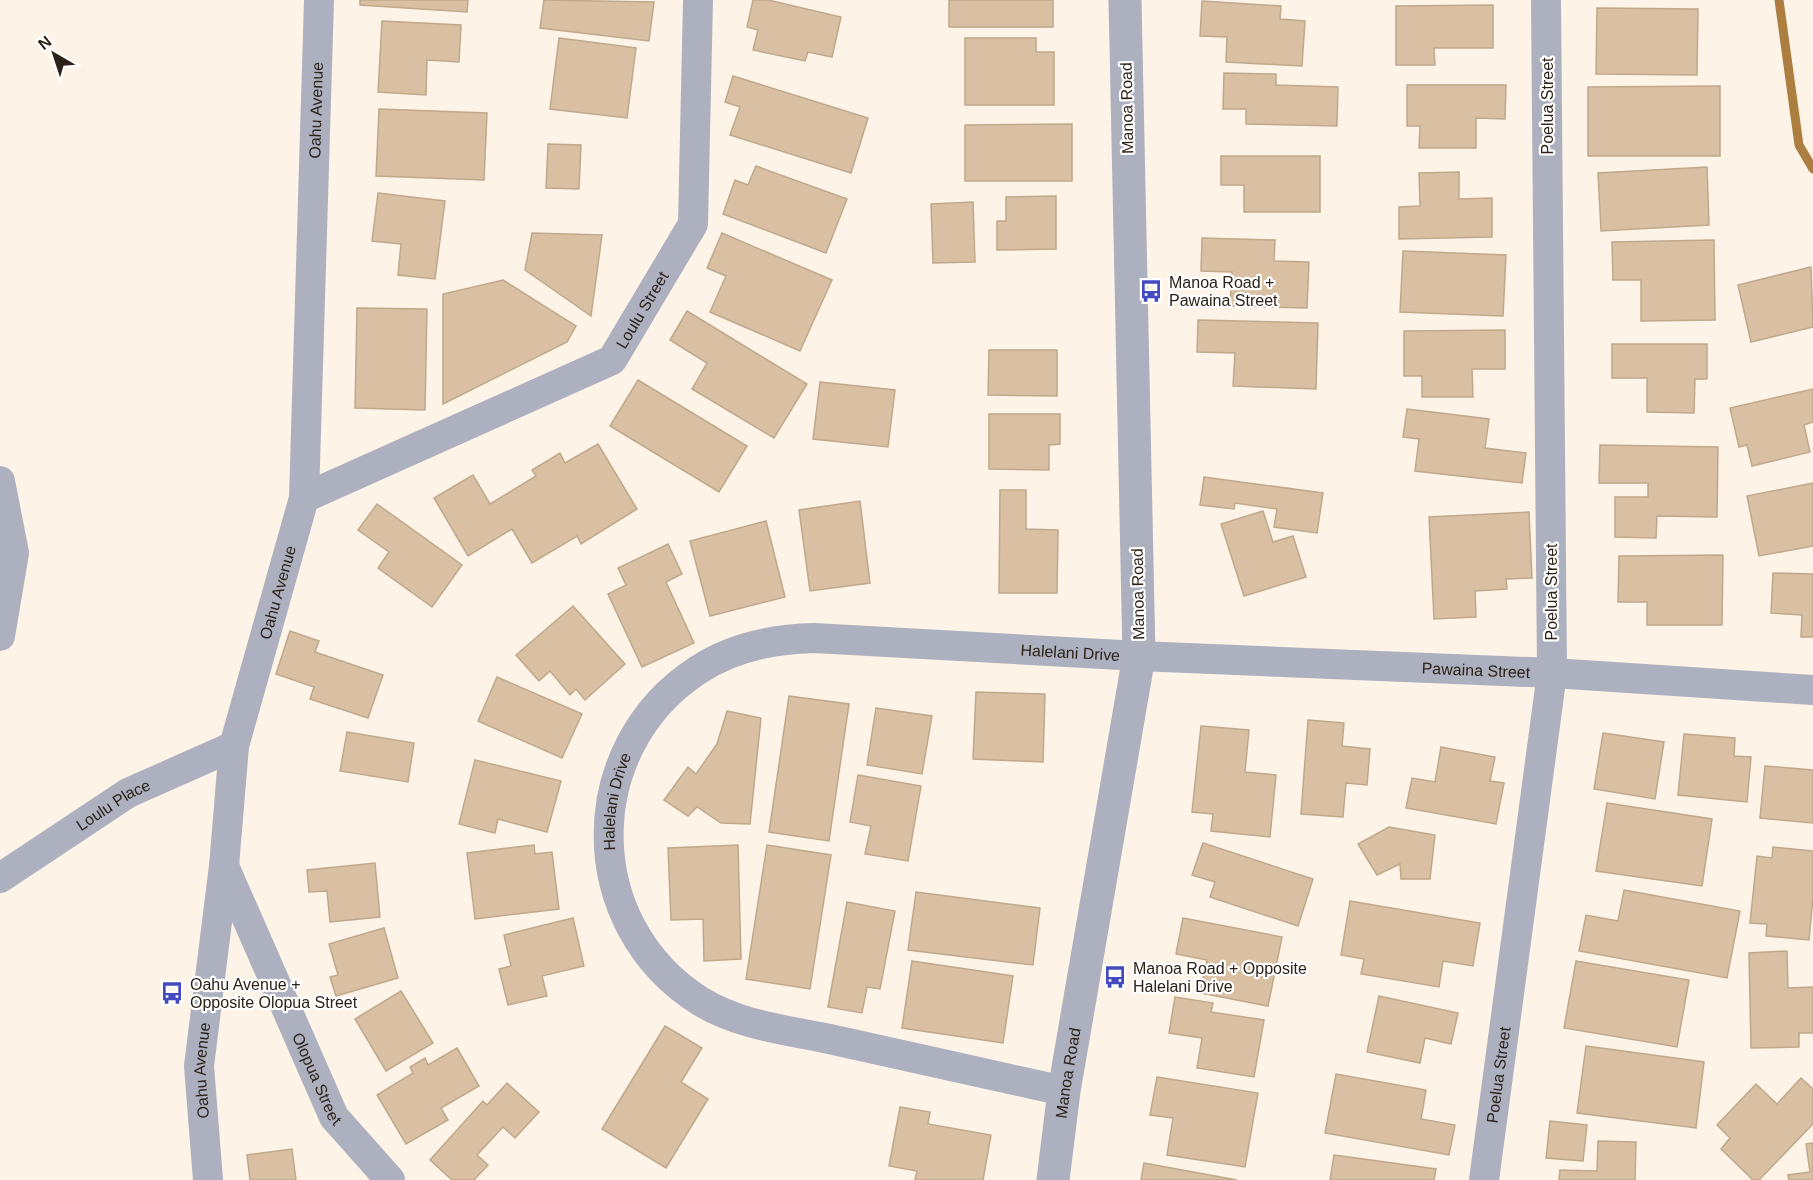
<svg xmlns="http://www.w3.org/2000/svg" width="1813" height="1180" viewBox="0 0 1813 1180" font-family="Arial,sans-serif">
<style>
.lines{fill:none;stroke-linecap:round;stroke-linejoin:round}
.stream{stroke:#ac7e40;stroke-width:9}
.building{fill:#d9c0a3;stroke:#c0a88b;stroke-width:1.5}
.minor{stroke:#acb0bf;stroke-width:30}
.tertiary{stroke:#acb0bf;stroke-width:33}
.labels{text-anchor:middle;dominant-baseline:central;stroke-width:4.5;stroke-linejoin:round;paint-order:stroke}
.street-label{font-size:16px;fill:#2c2217;stroke:#fff}
.poi-label{font-size:16px;fill:#2c2217;stroke:#fff;text-anchor:start}
</style>
<rect width="100%" height="100%" fill="#fef3e7"/>
<g class="lines">
<!-- stream -->
<polyline class="stream" points="1779,0 1799,145 1813,169"/>
</g>
<!-- building -->
<g class="building">
<polygon points="360,0 468,0 467,12 360,5"/>
<polygon points="544,0 654,2 649,41 540,28"/>
<polygon points="753,0 768,0 841,17 832,57 808,52 805,61 753,50 758,30 747,27"/>
<rect x="949" y="0" width="104" height="27"/>
<polygon points="1202,1 1281,6 1280,19 1305,21 1302,66 1226,62 1227,37 1200,36"/>
<polygon points="1493,5 1493,48 1434,48 1435,65 1396,65 1396,6"/>
<polygon points="1597,8 1698,9 1697,75 1596,74"/>
<polygon points="382,21 461,25 459,62 427,60 426,95 378,92"/>
<polygon points="559,38 636,48 627,118 550,109"/>
<polygon points="965,38 1036,38 1036,52 1054,52 1054,105 965,105"/>
<polygon points="1224,73 1276,74 1276,85 1338,87 1337,126 1246,124 1246,109 1223,109"/>
<polygon points="733,76 868,118 851,173 730,135 740,107 725,102"/>
<polygon points="1407,85 1506,85 1505,119 1476,118 1476,148 1419,148 1420,126 1407,126"/>
<polygon points="1720,86 1720,156 1588,156 1588,87"/>
<polygon points="379,109 487,113 484,180 376,176"/>
<polygon points="1072,124 1072,181 965,181 965,125"/>
<polygon points="548,144 581,145 579,189 546,188"/>
<polygon points="1221,156 1320,156 1320,212 1244,212 1244,185 1221,185"/>
<polygon points="756,166 847,199 826,253 723,214 735,180 748,185"/>
<polygon points="1707,167 1709,225 1601,231 1598,173"/>
<polygon points="1459,172 1459,199 1492,198 1492,237 1399,239 1399,207 1420,206 1419,173"/>
<polygon points="378,193 445,201 435,279 398,275 401,244 372,241"/>
<polygon points="1056,196 1056,249 997,250 997,221 1006,221 1006,197"/>
<polygon points="973,202 975,262 933,263 931,204"/>
<polygon points="532,233 602,235 591,316 525,270"/>
<polygon points="722,233 832,280 800,351 710,312 726,276 707,268"/>
<polygon points="1202,238 1275,240 1274,261 1309,262 1307,308 1230,306 1232,272 1201,271"/>
<polygon points="1714,240 1715,320 1641,321 1641,280 1613,280 1612,242"/>
<polygon points="1403,251 1506,255 1503,316 1400,312"/>
<polygon points="1811,267 1813,327 1751,342 1738,285"/>
<polygon points="503,280 576,326 567,342 443,404 443,294"/>
<polygon points="357,308 427,309 425,410 355,408"/>
<polygon points="687,311 807,384 774,438 692,389 707,363 670,340"/>
<polygon points="1198,320 1318,323 1316,389 1233,386 1235,353 1197,352"/>
<polygon points="1505,330 1505,369 1472,369 1473,397 1422,397 1422,376 1404,376 1404,331"/>
<polygon points="1612,344 1707,344 1707,379 1695,379 1694,413 1647,412 1647,378 1612,378"/>
<polygon points="989,350 1057,350 1057,396 988,395"/>
<polygon points="638,380 747,446 719,492 610,426"/>
<polygon points="820,382 895,390 888,447 813,439"/>
<polygon points="1813,389 1813,422 1804,425 1810,452 1752,466 1747,445 1739,447 1730,408"/>
<polygon points="1407,409 1489,419 1485,448 1526,453 1522,483 1415,471 1419,439 1403,437"/>
<polygon points="989,414 1060,414 1060,444 1049,445 1049,470 989,469"/>
<polygon points="598,444 637,509 581,544 577,536 532,563 512,529 468,556 434,498 473,475 490,504 536,476 532,470 560,453 565,463"/>
<polygon points="1600,445 1718,447 1717,517 1657,516 1656,538 1615,537 1615,497 1648,497 1648,483 1599,483"/>
<polygon points="1204,477 1323,493 1317,533 1274,527 1277,509 1235,503 1234,509 1200,505"/>
<polygon points="1813,483 1813,546 1759,556 1747,496"/>
<polygon points="1000,490 1026,490 1026,529 1058,530 1057,593 999,593"/>
<polygon points="860,501 870,583 810,591 799,510"/>
<polygon points="377,504 462,565 432,607 378,568 389,552 358,530"/>
<polygon points="1263,511 1273,542 1293,536 1306,577 1244,596 1221,524"/>
<polygon points="1529,512 1532,578 1506,579 1507,589 1475,591 1476,617 1434,619 1429,517"/>
<polygon points="766,521 785,597 710,616 690,541"/>
<polygon points="668,544 682,574 666,582 694,643 642,667 608,594 626,585 618,568"/>
<polygon points="1723,555 1722,625 1647,625 1647,602 1618,602 1619,556"/>
<polygon points="1773,573 1813,574 1813,637 1801,637 1802,615 1771,613"/>
<polygon points="573,606 625,664 585,700 576,689 570,695 550,671 539,681 516,655"/>
<polygon points="290,631 319,641 315,652 383,675 368,718 310,699 314,687 276,674"/>
<polygon points="497,677 582,714 562,758 478,721"/>
<polygon points="976,692 1045,694 1043,762 973,759"/>
<polygon points="789,696 849,704 829,841 769,832"/>
<polygon points="876,708 932,716 922,774 867,765"/>
<polygon points="727,711 761,718 750,824 721,823 697,807 688,816 664,800 688,767 696,774 717,744"/>
<polygon points="1308,720 1344,723 1342,746 1370,749 1367,785 1346,783 1343,817 1301,814"/>
<polygon points="1201,726 1249,730 1245,772 1276,775 1270,837 1211,831 1213,814 1192,812"/>
<polygon points="347,732 414,743 408,782 340,771"/>
<polygon points="1603,733 1664,742 1655,799 1594,789"/>
<polygon points="1684,734 1735,738 1734,756 1751,757 1747,802 1678,795"/>
<polygon points="1441,747 1495,757 1490,781 1504,783 1496,824 1406,808 1412,778 1435,782"/>
<polygon points="475,760 561,781 547,832 498,819 495,833 459,824"/>
<polygon points="1765,766 1813,770 1813,823 1760,818"/>
<polygon points="858,775 921,786 908,861 865,854 871,826 850,822"/>
<polygon points="1607,803 1712,819 1702,886 1596,871"/>
<polygon points="1389,827 1435,835 1430,879 1401,879 1400,864 1377,875 1358,844"/>
<polygon points="1203,843 1313,879 1298,926 1210,897 1215,882 1192,875"/>
<polygon points="534,845 535,854 552,852 559,909 475,919 467,853"/>
<polygon points="738,845 741,959 704,961 703,919 671,920 668,848"/>
<polygon points="767,845 831,855 810,989 746,979"/>
<polygon points="1773,847 1813,851 1813,897 1809,940 1766,936 1767,924 1750,923 1757,856 1772,858"/>
<polygon points="375,863 380,917 330,922 327,891 309,892 307,870"/>
<polygon points="1624,890 1740,911 1727,978 1579,951 1586,915 1618,921"/>
<polygon points="916,892 1040,908 1033,965 908,950"/>
<polygon points="1350,901 1480,923 1473,966 1443,961 1439,987 1361,974 1364,959 1341,955"/>
<polygon points="847,902 895,911 880,989 867,987 862,1013 828,1007"/>
<polygon points="573,918 584,966 542,976 547,996 508,1005 499,969 511,966 504,935"/>
<polygon points="1183,918 1282,937 1268,1006 1200,993 1207,960 1176,954"/>
<polygon points="384,928 398,978 336,996 330,977 338,975 329,944"/>
<polygon points="1787,951 1788,988 1813,987 1813,1033 1799,1033 1799,1047 1751,1048 1749,953"/>
<polygon points="912,961 1013,976 1003,1043 902,1028"/>
<polygon points="1576,961 1689,980 1677,1047 1564,1028"/>
<polygon points="401,991 433,1043 386,1071 355,1019"/>
<polygon points="1379,996 1458,1013 1451,1044 1425,1038 1420,1063 1367,1052"/>
<polygon points="1175,997 1213,1003 1211,1012 1264,1020 1254,1077 1197,1068 1202,1038 1169,1033"/>
<polygon points="665,1026 702,1048 681,1082 708,1099 666,1168 602,1129"/>
<polygon points="1586,1046 1704,1062 1696,1128 1577,1113"/>
<polygon points="457,1048 479,1086 441,1108 448,1120 406,1144 377,1095 413,1073 410,1067 425,1058 428,1065"/>
<polygon points="1336,1074 1426,1090 1421,1119 1455,1125 1449,1155 1325,1133"/>
<polygon points="1157,1077 1258,1093 1245,1167 1167,1155 1173,1118 1150,1115"/>
<polygon points="1801,1078 1813,1089 1813,1124 1759,1180 1753,1180 1721,1149 1730,1138 1717,1125 1756,1084 1777,1104"/>
<polygon points="507,1083 539,1112 515,1138 503,1127 477,1155 488,1165 474,1180 452,1180 430,1160 483,1101 487,1105"/>
<polygon points="900,1107 930,1112 928,1124 991,1135 983,1180 915,1180 917,1171 889,1166"/>
<polygon points="1550,1121 1587,1125 1583,1161 1546,1158"/>
<polygon points="1598,1141 1636,1142 1635,1180 1559,1180 1560,1170 1597,1171"/>
<polygon points="1813,1143 1813,1180 1789,1180 1788,1175 1810,1172 1806,1144"/>
<polygon points="292,1149 296,1180 250,1180 247,1155"/>
<polygon points="1334,1155 1436,1169 1434,1180 1330,1180"/>
<polygon points="1144,1163 1237,1180 1141,1180"/>
</g>
<g class="lines">
<!-- minor -->
<g class="minor">
<polyline points="0,481 14,553 0,636"/>
<path id="s1" d="M 304,498 L 612,360 L 693,224 L 698,0"/>
<path id="s2" d="M 224,866 L 334,1117 L 390,1180"/>
<path id="s3" d="M 0,878 L 128,793 L 234,746"/>
<path id="s4" d="M 1064,1091 C 987,1074 911,1057 834,1040 C 789,1030 740,1026 700,1001 C 579,925 578,748 698,670 C 733,647 772,639 814,638 L 1139,656 L 1552,673 L 1813,690"/>
<path id="s5" d="M 208,1180 L 199,1066 L 224,866 L 234,746 L 304,498 L 319,0"/>
<path id="s6" d="M 1484,1180 L 1552,673 L 1546,0"/>
</g>
<!-- tertiary -->
<path class="tertiary" id="s7" d="M 1053,1180 L 1064,1091 L 1139,656 L 1125,0"/>
</g>
<!-- icons -->
<defs>
<g id="bus-bare" transform="scale(1.8)"><path d="M-5-6H5V4H4V6H2V4H-2V6H-4V4H-5ZM-3.5-4V0h7V-4ZM-3.5 1.2v1.5H-2V1.2ZM2 1.2v1.5H3.5V1.2Z" fill="#444abf" stroke="#fff" stroke-width="2.5" paint-order="stroke"/></g>
</defs>
<g fill-rule="evenodd">
<use href="#bus-bare" x="1151" y="291"/>
<use href="#bus-bare" x="1115" y="977"/>
<use href="#bus-bare" x="172" y="993"/>
</g>
<g class="labels">
<!-- street labels -->
<g class="street-label">
<text transform="translate(1547 106) rotate(-90)">Poelua Street</text>
<text transform="translate(1127 108) rotate(-91)">Manoa Road</text>
<text stroke="none"><textPath href="#s5" startOffset="1082">Oahu Avenue</textPath></text>
<text stroke="none"><textPath href="#s1" startOffset="396">Loulu Street</textPath></text>
<text stroke="none"><textPath href="#s5" startOffset="596">Oahu Avenue</textPath></text>
<text transform="translate(1551 592) rotate(-90)">Poelua Street</text>
<text transform="translate(1138 594) rotate(-91)">Manoa Road</text>
<text stroke="none"><textPath href="#s4" startOffset="1148">Halelani Drive</textPath></text>
<text stroke="none"><textPath href="#s4" startOffset="1554">Pawaina Street</textPath></text>
<text stroke="none"><textPath href="#s4" startOffset="608">Halelani Drive</textPath></text>
<text stroke="none"><textPath href="#s3" startOffset="135">Loulu Place</textPath></text>
<text stroke="none"><textPath href="#s5" startOffset="110">Oahu Avenue</textPath></text>
<text stroke="none"><textPath href="#s7" startOffset="108">Manoa Road</textPath></text>
<text stroke="none"><textPath href="#s6" startOffset="106">Poelua Street</textPath></text>
<text stroke="none"><textPath href="#s2" startOffset="232">Olopua Street</textPath></text>
</g>
<!-- poi labels -->
<g class="poi-label">
<text x="1169" y="282">Manoa Road +<tspan x="1169" dy="18">Pawaina Street</tspan></text>
<text x="1133" y="968">Manoa Road + Opposite<tspan x="1133" dy="18">Halelani Drive</tspan></text>
<text x="190" y="984">Oahu Avenue +<tspan x="190" dy="18">Opposite Olopua Street</tspan></text>
</g>
</g>
<!-- north arrow -->
<g transform="translate(54 54) rotate(321)" stroke="#ffffff" stroke-width="4.5" paint-order="stroke">
<path d="M0-4.5L10 22L0 15L-10 22Z" fill="#2c2217"/>
<text y="-9" font-size="16" font-weight="bold" text-anchor="middle" fill="#2c2217">N</text>
</g>
</svg>
